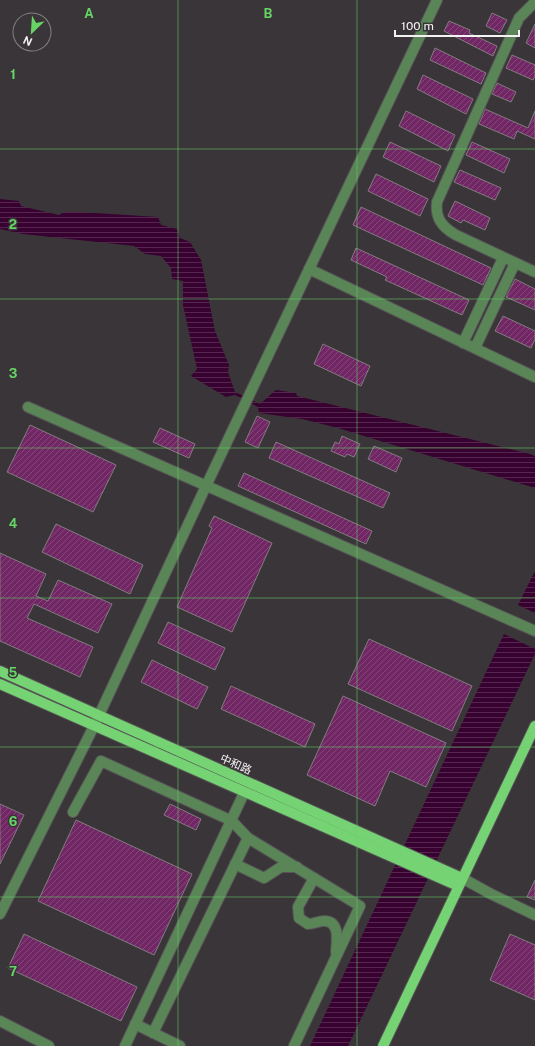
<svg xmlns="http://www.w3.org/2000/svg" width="535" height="1046" viewBox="0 0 535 1046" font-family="'Public Sans','Noto Sans SC',sans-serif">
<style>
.water{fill:url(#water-rules)}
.building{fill:url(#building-hatch);stroke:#807c7f}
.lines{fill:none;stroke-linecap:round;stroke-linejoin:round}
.minor-casing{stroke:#575356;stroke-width:12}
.major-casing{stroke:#575356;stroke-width:12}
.minor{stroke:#598557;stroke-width:10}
.major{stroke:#75d373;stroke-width:10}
.grid{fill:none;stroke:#67d466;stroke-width:1;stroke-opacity:0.55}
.labels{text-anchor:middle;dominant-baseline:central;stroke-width:3;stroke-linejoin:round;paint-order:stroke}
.street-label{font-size:11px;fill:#f5f2f4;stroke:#393538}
.grid-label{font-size:13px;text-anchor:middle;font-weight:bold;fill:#67d466;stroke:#393538;stroke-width:3;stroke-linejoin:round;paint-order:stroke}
</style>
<defs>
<pattern id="water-rules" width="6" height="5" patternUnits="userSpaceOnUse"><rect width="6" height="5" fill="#370130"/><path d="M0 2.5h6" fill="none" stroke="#55264f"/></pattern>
<pattern id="building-hatch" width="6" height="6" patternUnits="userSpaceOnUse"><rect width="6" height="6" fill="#702764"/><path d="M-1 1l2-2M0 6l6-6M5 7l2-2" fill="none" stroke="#85477b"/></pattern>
</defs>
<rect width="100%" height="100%" fill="#393538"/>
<!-- water -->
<g class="water">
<polygon points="0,199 19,201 21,206 59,215 64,212 79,212 158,217 161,225 177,229 180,238 190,242 201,260 215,331 229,365 228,372 235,392 260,404 276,390 296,393 297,396 530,454 535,456 535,488 338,428 302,419 259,413 258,407 235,395 226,397 191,376 197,369 183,305 183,281 172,279 171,268 161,256 145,254 134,246 23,234 0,229"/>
<polygon points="535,571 535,613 518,605"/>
<polygon points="504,634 535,649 535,654 348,1046 310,1046"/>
</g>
<!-- building -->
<g class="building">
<polygon points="492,13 507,20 500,33 486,26"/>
<polygon points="449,21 470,30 469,33 497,46 493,56 444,31"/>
<polygon points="535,24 535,48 526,43"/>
<polygon points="435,48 486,73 481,84 430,60"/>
<polygon points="512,55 535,65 535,76 533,80 506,68"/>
<polygon points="423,75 473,99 466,114 417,89"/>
<polygon points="497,83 516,92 511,102 492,94"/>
<polygon points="485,109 528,128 535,111 535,139 517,131 514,139 479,124"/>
<polygon points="406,111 455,135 448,151 399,126"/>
<polygon points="390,142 441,166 434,182 383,157"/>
<polygon points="472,142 510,159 504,173 466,155"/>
<polygon points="460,170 501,188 495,200 454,182"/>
<polygon points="376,174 428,199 420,216 368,191"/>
<polygon points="455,201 490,218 485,230 463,220 461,223 448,216"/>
<polygon points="361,207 491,268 483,285 353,225"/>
<polygon points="356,248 469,300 462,315 385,280 387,277 351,260"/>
<polygon points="515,279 535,289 535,310 506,297"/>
<polygon points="503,316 535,331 535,339 531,348 495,331"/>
<polygon points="323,344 370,366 361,386 314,364"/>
<polygon points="257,416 270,422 258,448 245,442"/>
<polygon points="30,425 116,465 93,512 7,472"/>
<polygon points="160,428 195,444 189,458 153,442"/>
<polygon points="342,436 360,444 354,457 347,454 345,457 331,451 335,442 339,444"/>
<polygon points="276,442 390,493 383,508 269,458"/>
<polygon points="374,446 402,458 396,472 368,459"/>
<polygon points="244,473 372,531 366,544 238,486"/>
<polygon points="214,516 272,543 232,632 177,607 212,528 209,526"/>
<polygon points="56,524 143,565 130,594 42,552"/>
<polygon points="0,553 46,574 36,596 48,601 58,580 112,604 98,633 34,604 27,618 93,647 80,677 0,641"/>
<polygon points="168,622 225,648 215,670 158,643"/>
<polygon points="369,639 472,686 452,731 348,684"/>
<polygon points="152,660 208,687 197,709 141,682"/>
<polygon points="231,686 315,724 305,747 221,709"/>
<polygon points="343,696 446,743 426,787 390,771 375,806 307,775"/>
<polygon points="0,804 24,815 0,864"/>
<polygon points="170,804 201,819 196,830 164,815"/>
<polygon points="76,820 192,874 154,955 38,901"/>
<polygon points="535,880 535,900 527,897"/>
<polygon points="24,934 137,987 121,1021 8,968"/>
<polygon points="510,934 535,945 535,1000 490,980"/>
</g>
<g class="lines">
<!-- minor casing -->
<g class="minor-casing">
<g id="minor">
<path d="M 535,2 L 519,18 L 437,202 C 435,218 442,227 456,235 L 535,272"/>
<polyline points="309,269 535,377"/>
<polyline points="463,343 503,258"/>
<polyline points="475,348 515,263"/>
<polyline points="28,407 535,631"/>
<polyline points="73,812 101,761 232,821 248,838 360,906 294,1046"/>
<polyline points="235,864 264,878 281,867 297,867"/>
<path d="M 314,878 L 298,907 L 299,918 L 308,924 C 314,924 318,921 324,921 C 340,921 337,940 336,952"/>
<polyline points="462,878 491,894 535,915"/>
<polyline points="0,914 94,726 206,486 437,0"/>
<polyline points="0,1021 49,1046"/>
<polyline points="135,1024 180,1046"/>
<polyline points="153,1033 248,838"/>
<polyline points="125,1046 244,793"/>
</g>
</g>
<!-- major casing -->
<g class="major-casing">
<g id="major">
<polyline points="0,671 462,878"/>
<polyline points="0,684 458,886"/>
<polyline points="383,1046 535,726"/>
</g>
</g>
<!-- minor -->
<use href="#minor" class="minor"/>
<!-- major -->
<use href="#major" class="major"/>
</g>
<!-- grid -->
<path class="grid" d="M 178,0 L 178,1046M 357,0 L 357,1046M 0,149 L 535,149M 0,299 L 535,299M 0,448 L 535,448M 0,598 L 535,598M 0,747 L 535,747M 0,897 L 535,897"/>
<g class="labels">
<!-- street labels -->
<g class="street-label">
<text transform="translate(236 764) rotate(24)">中和路</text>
</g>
</g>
<g class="grid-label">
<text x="89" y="18">A</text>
<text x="268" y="18">B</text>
<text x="13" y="79">1</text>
<text x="13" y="229">2</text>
<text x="13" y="378">3</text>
<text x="13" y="528">4</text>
<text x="13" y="677">5</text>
<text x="13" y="826">6</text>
<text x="13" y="976">7</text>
</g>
<!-- north arrow -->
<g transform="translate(32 32) rotate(205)"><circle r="19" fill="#393538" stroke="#848183"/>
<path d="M0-3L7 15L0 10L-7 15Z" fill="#67d466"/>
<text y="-6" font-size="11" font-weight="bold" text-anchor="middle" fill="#f5f2f4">N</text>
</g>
<!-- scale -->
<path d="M395 30v6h124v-6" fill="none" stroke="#f5f2f4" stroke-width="2"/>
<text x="401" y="30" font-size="12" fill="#f5f2f4" stroke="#393538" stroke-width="3" paint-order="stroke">100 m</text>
</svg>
